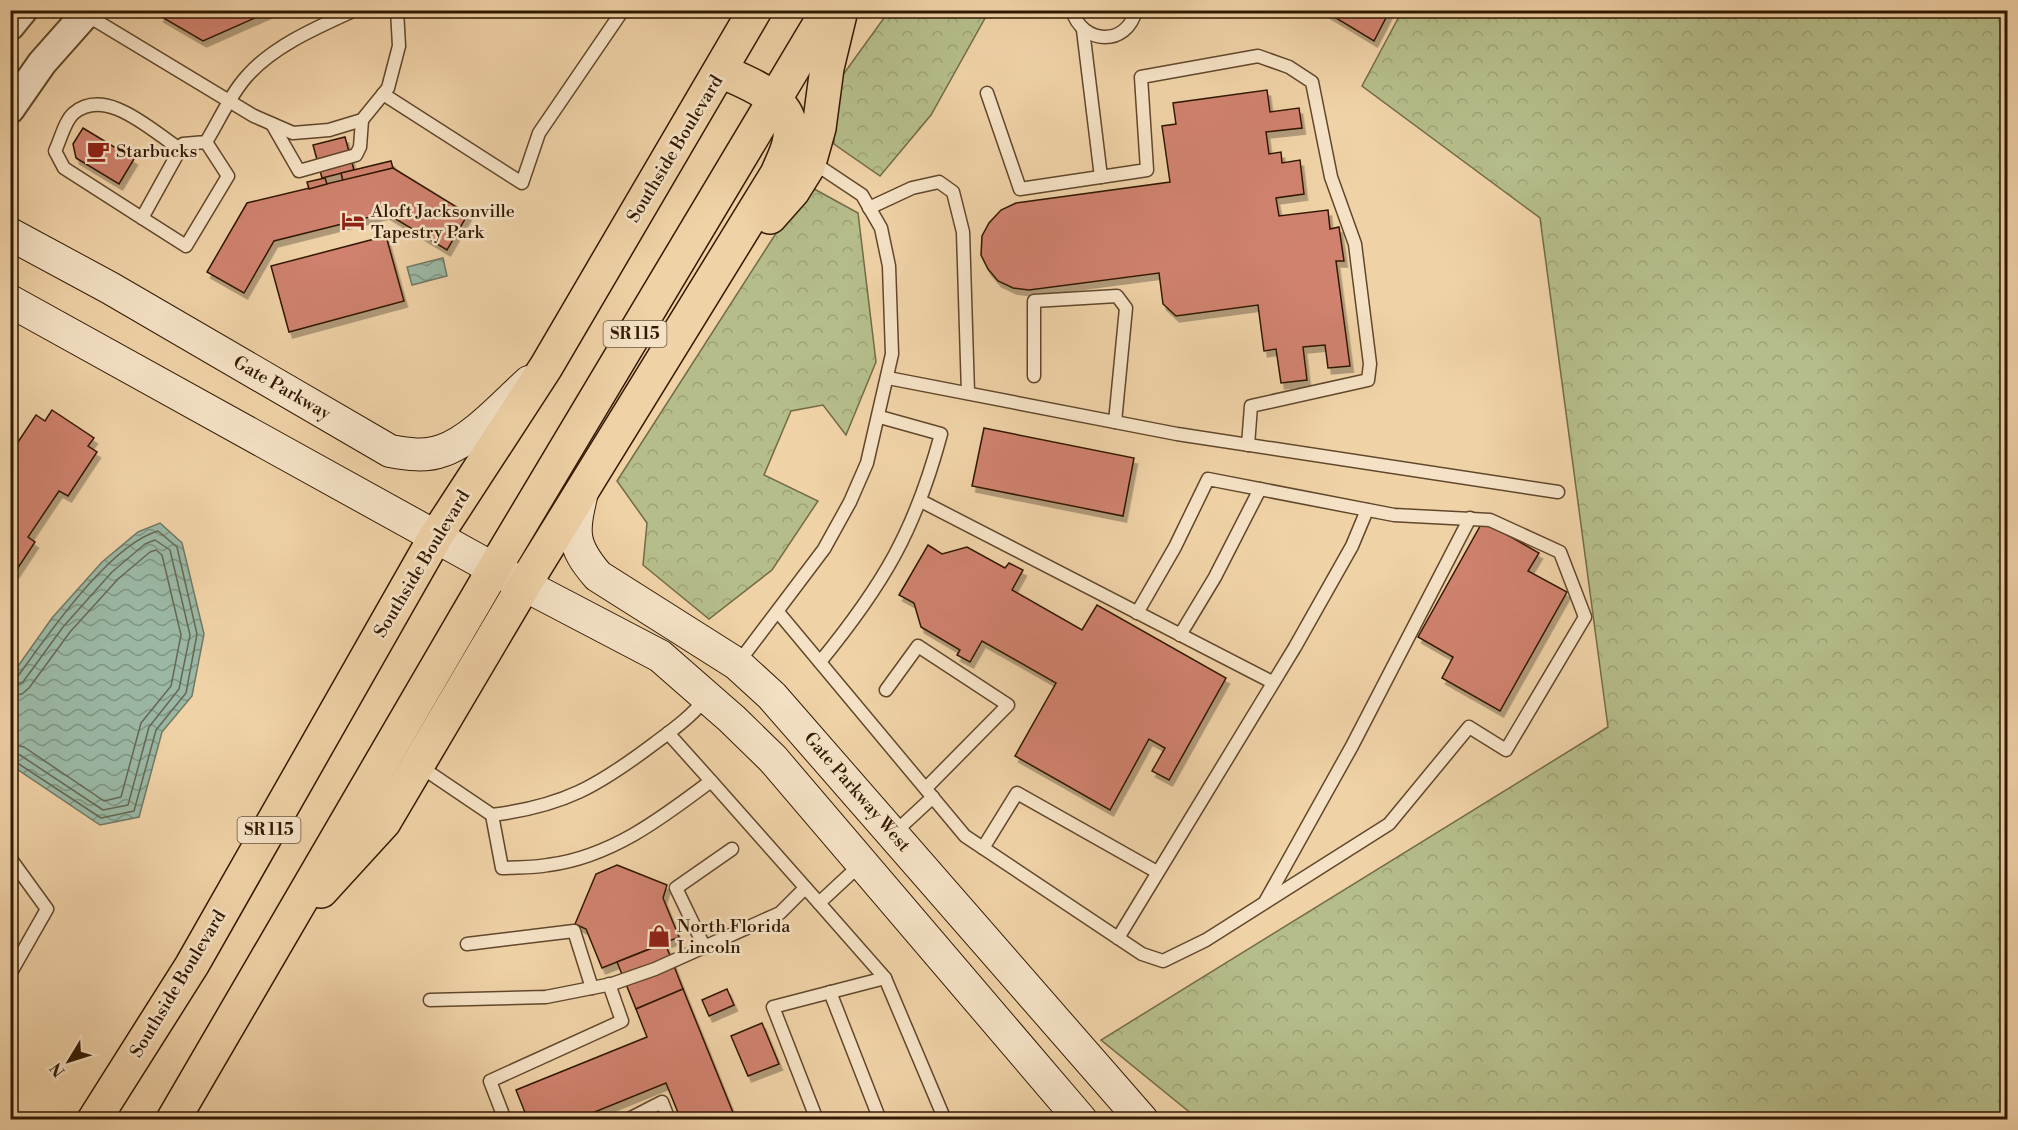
<svg xmlns="http://www.w3.org/2000/svg" width="2018" height="1130" viewBox="0 0 2018 1130" font-family="'Libre Bodoni',serif">
<style>
.forest{fill:url(#forest-crowns);stroke:#736b46;stroke-width:1.5}
.water{fill:url(#water-waves);stroke:#717863;stroke-width:1.5}
.lines{fill:none;stroke-linecap:round;stroke-linejoin:round}
.shore{stroke:#666853;stroke-width:1.5}
.building{fill:#d0826e;stroke:#311901;stroke-width:1.5;filter:url(#shadow)}
.service-casing{stroke:#61472a;stroke-width:15}
.tertiary-casing{stroke:#61472a;stroke-width:32}
.secondary-casing{stroke:#311901;stroke-width:34}
.trunk-casing{stroke:#311901;stroke-width:36}
.service{stroke:#f5e2c6;stroke-width:12}
.tertiary{stroke:#f5e2c6;stroke-width:28}
.secondary{stroke:#f5e2c6;stroke-width:32}
.trunk{stroke:#f0d2a7;stroke-width:33}
.labels{text-anchor:middle;dominant-baseline:central;stroke-width:5;stroke-linejoin:round;paint-order:stroke}
.shield{fill:#f5e2c6;stroke:#6c553c;stroke-width:1.5}
.shield-label{font-size:16px;font-weight:bold;fill:#311901}
.street-label{font-size:18px;fill:#311901;stroke:#f5e2c6}
.poi-label{font-size:18px;fill:#311901;stroke:#f5e2c6;text-anchor:start}
</style>
<defs>
<pattern id="forest-crowns" width="20" height="18" patternUnits="userSpaceOnUse" patternTransform="scale(1.5)"><rect width="20" height="18" fill="#b5bd8a"/><path d="M2 6a3 3 0 1 1 6 0M12 15a3 3 0 1 1 6 0" fill="none" stroke="#9ca275"/></pattern>
<pattern id="water-waves" width="16" height="10" patternUnits="userSpaceOnUse" patternTransform="scale(1.5)"><rect width="16" height="10" fill="#9bb8a5"/><path d="M0 5q4-4 8 0t8 0" fill="none" stroke="#7f9584"/></pattern>
<filter id="shadow"><feDropShadow dx="3.5" dy="6" stdDeviation="0" flood-color="#0004"/></filter>
</defs>
<rect width="100%" height="100%" fill="#f0d2a7"/>
<filter id="stains"><feTurbulence type="fractalNoise" baseFrequency=".00333" numOctaves="4"/><feColorMatrix values="0 0 0 0 .2 0 0 0 0 .09 0 0 0 0 .02 0 0 0 .5 -.17"/></filter>
<radialGradient id="worn" r=".72"><stop offset=".6" stop-color="#630" stop-opacity="0"/><stop offset="1" stop-color="#630" stop-opacity=".3"/></radialGradient>
<!-- forest -->
<g class="forest">
<polygon points="889,11 989,11 931,115 880,176 834,144 832,90"/>
<polygon points="1402,11 2007,11 2007,1119 1198,1119 1101,1040 1608,727 1540,218 1362,86"/>
<polygon points="807,185 858,213 876,362 846,435 823,405 791,411 764,475 818,501 772,570 709,619 643,565 647,523 617,481"/>
</g>
<!-- water -->
<g class="water">
<polygon points="443,258 447,276 412,285 407,267"/>
<polygon points="160,523 182,543 204,634 192,696 162,732 139,817 100,825 11,765 11,676 52,618 102,562 138,532"/>
</g>
<g class="lines">
<!-- shore -->
<g class="shore">
<path d="M 10,679 L 18,676 C 48,635 109,545 158,531 L 177,547 L 197,634 L 186,693 L 156,730 L 134,811 L 101,818 L 16,762 L 10,760"/>
<polyline points="10,687 23,682 63,627 112,572 145,544 155,540 170,550 190,635 179,689 149,727 128,805 103,810 20,755 10,753"/>
<polyline points="10,696 22,694 29,688 70,632 118,579 150,552 156,550 162,555 181,635 171,686 141,723 121,797 104,801 24,747 10,744"/>
</g>
</g>
<!-- building -->
<g class="building">
<polygon points="163,10 273,10 203,41 160,16"/>
<polygon points="1327,10 1390,10 1374,41 1326,12"/>
<polygon points="1267,90 1270,112 1299,108 1302,128 1266,132 1269,154 1281,152 1282,163 1300,160 1304,194 1276,198 1279,216 1328,210 1330,229 1339,227 1344,261 1336,261 1350,366 1328,368 1325,345 1303,347 1307,380 1281,383 1276,349 1264,351 1258,305 1176,316 1163,304 1159,273 1029,290 1013,288 998,281 988,269 981,255 982,236 989,223 1001,210 1016,203 1170,182 1162,126 1176,124 1173,103"/>
<polygon points="83,128 134,159 119,184 76,158 73,144"/>
<polygon points="345,137 354,170 322,178 313,145"/>
<polygon points="391,161 393,168 343,181 341,173"/>
<polygon points="393,168 468,214 447,250 386,213 274,241 244,293 207,272 247,203"/>
<polygon points="325,178 327,184 309,189 307,182"/>
<polygon points="386,236 404,301 289,332 271,266"/>
<polygon points="52,410 94,438 88,446 97,452 68,496 59,491 28,537 35,542 10,580 10,454 36,415 45,421"/>
<polygon points="984,428 1134,458 1123,516 972,486"/>
<polygon points="1483,521 1539,553 1528,571 1567,592 1500,711 1442,678 1453,657 1418,637"/>
<polygon points="928,545 942,554 967,547 1005,568 1009,563 1023,570 1012,590 1082,630 1097,605 1226,678 1169,780 1152,771 1165,748 1149,739 1110,810 1015,756 1056,683 982,641 970,662 957,655 960,650 921,627 914,603 899,595"/>
<polygon points="617,865 667,885 663,898 679,937 602,968 586,929 575,924 596,874"/>
<polygon points="665,943 683,989 636,1009 617,962"/>
<polygon points="683,989 736,1120 681,1120 666,1083 575,1120 528,1120 516,1090 647,1037 636,1009"/>
<polygon points="727,989 734,1005 709,1016 702,1000"/>
<polygon points="762,1023 779,1064 748,1076 731,1036"/>
</g>
<g class="lines">
<!-- service casing -->
<g class="service-casing">
<g id="service">
<path d="M 1072,10 C 1082,45 1127,47 1136,10"/>
<polyline points="85,14 254,116 293,133 329,130 362,120 388,88 399,46 397,10"/>
<polyline points="1083,30 1101,177"/>
<polyline points="987,93 1020,189 1147,170 1141,77 1258,56 1289,67 1312,82 1331,177 1355,244 1370,364 1368,380 1251,406 1248,445"/>
<polyline points="383,94 522,183 539,133 623,10"/>
<polyline points="272,124 299,171 356,155 360,147 362,120"/>
<path d="M 206,142 L 228,176 L 186,246 L 142,218 L 183,144 L 206,142 C 219,121 231,93 248,75 C 275,45 318,27 355,10"/>
<polyline points="869,208 912,188 939,182 953,192 963,232 968,393"/>
<path d="M 142,218 L 64,168 L 55,151 C 60,141 65,120 74,113 C 106,86 152,131 180,149"/>
<polyline points="1034,376 1034,301 1117,296 1126,308 1115,422"/>
<polyline points="888,378 1177,434 1558,492"/>
<polyline points="921,501 1272,682"/>
<polyline points="778,612 965,836 1142,954 1163,961 1206,940 1389,824 1469,727 1506,750 1585,617 1560,552 1490,520 1394,515 1208,479 1175,547 1137,613"/>
<polyline points="1180,635 1215,577 1260,489"/>
<path d="M 820,662 C 883,585 915,531 941,434 L 880,417"/>
<polyline points="738,663 824,549 850,502 867,463 892,354 889,266 881,228 862,195 811,161"/>
<polyline points="886,690 918,646 1008,705 926,788"/>
<polyline points="668,733 711,781"/>
<path d="M 418,765 L 492,815 L 502,868 C 517,867 533,868 548,865 C 611,857 662,818 711,781 L 819,903"/>
<path d="M 492,815 C 564,806 598,786 655,743 C 674,729 692,716 707,697"/>
<polyline points="894,833 933,797"/>
<polyline points="983,848 1017,793 1157,872"/>
<polyline points="10,858 47,909 10,974"/>
<polyline points="861,864 819,903 885,978 945,1120"/>
<polyline points="1265,902 1352,746 1470,518"/>
<polyline points="1118,938 1295,647 1352,546 1367,510"/>
<polyline points="467,944 574,931 592,988"/>
<polyline points="705,948 676,888 732,849"/>
<polyline points="830,992 880,1120"/>
<polyline points="430,1000 546,997 612,984 655,969 780,913 805,888"/>
<polyline points="505,1120 490,1081 622,1021 609,984"/>
<polyline points="627,1120 662,1102 669,1120"/>
<polyline points="817,1120 773,1007 885,978"/>
</g>
</g>
<!-- tertiary casing -->
<g class="tertiary-casing">
<g id="tertiary">
<polyline points="10,26 23,10"/>
<polyline points="10,109 42,63 89,10"/>
</g>
</g>
<!-- secondary casing -->
<g class="secondary-casing">
<g id="secondary">
<path d="M 10,234 L 110,288 L 390,451 C 407,454 425,457 441,451 C 471,442 506,403 529,382"/>
<polyline points="10,301 494,569 660,656 732,719 773,759 1081,1120"/>
<path d="M 582,492 C 573,531 570,544 598,576 L 737,664 L 772,696 L 1142,1120"/>
</g>
</g>
<!-- trunk casing -->
<g class="trunk-casing">
<g id="trunk">
<polyline points="770,217 793,191 808,167 819,128 827,68 841,10"/>
<path d="M 321,891 L 384,822 L 524,585 L 777,174 C 781,164 787,153 789,143 C 799,100 751,85 721,71"/>
<polyline points="94,1120 192,965 436,536 546,367 755,10"/>
<polyline points="173,1120 494,569 828,10"/>
</g>
</g>
<!-- service -->
<use href="#service" class="service"/>
<!-- tertiary -->
<use href="#tertiary" class="tertiary"/>
<!-- secondary -->
<use href="#secondary" class="secondary"/>
<!-- trunk -->
<use href="#trunk" class="trunk"/>
</g>
<!-- icons -->
<defs>
<g id="cafe-bare" transform="scale(1.8)"><path d="M-5.5-4.5H6V0H3Q3 3.5 0 3.5H-2.5Q-5.5 3.5-5.5 0ZM3-3.2v2h1.7v-2ZM-6 4.5H4V6H-6Z" fill="#8f2418" stroke="#f5e2c6" stroke-width="2.5" paint-order="stroke"/></g>
<g id="hotel-bare" transform="scale(1.8)"><path d="M-6-4.5h1.5V1H6V5H4.5V3h-9V5H-6ZM-4 0a1.8 1.8 0 1 1 3.6 0ZM.5 0V-2.5h3Q6-2.5 6 0Z" fill="#8f2418" stroke="#f5e2c6" stroke-width="2.5" paint-order="stroke"/></g>
<g id="shop-bare" transform="scale(1.8)"><path d="M-5-2.5h2.3a2.7 3.5 0 0 1 5.4 0H5L5.5 6h-11ZM-1.5-2.5h3a1.5 2.3 0 0 0-3 0Z" fill="#8f2418" stroke="#f5e2c6" stroke-width="2.5" paint-order="stroke"/></g>
</defs>
<g fill-rule="evenodd">
<use href="#cafe-bare" x="98" y="151"/>
<use href="#hotel-bare" x="353" y="221"/>
<use href="#shop-bare" x="659" y="936"/>
</g>
<g class="labels">
<!-- shield labels -->
<g class="shield">
<rect x="603.5" y="321" width="63" height="26" rx="4.5"/>
<rect x="237.5" y="817" width="63" height="26" rx="4.5"/>
</g>
<g class="shield-label">
<text x="635" y="334">SR 115</text>
<text x="269" y="830">SR 115</text>
</g>
<!-- street labels -->
<g class="street-label">
<text transform="translate(675 149) rotate(-59)">Southside Boulevard</text>
<text transform="translate(282 388) rotate(30)">Gate Parkway</text>
<text transform="translate(422 564) rotate(-59)">Southside Boulevard</text>
<text transform="translate(857 792) rotate(49)">Gate Parkway West</text>
<text transform="translate(178 984) rotate(-59)">Southside Boulevard</text>
</g>
<!-- poi labels -->
<g class="poi-label">
<text x="116" y="151">Starbucks</text>
<text x="371" y="211">Aloft Jacksonville<tspan x="371" dy="21">Tapestry Park</tspan></text>
<text x="677" y="926">North Florida<tspan x="677" dy="21">Lincoln</tspan></text>
</g>
</g>
<!-- margin -->
<rect width="2018" height="1130" fill="none" stroke="#f0d2a7" stroke-width="36"/>
<rect x="12" y="12" width="1994" height="1106" fill="none" stroke="#311901" stroke-width="3"/>
<rect x="18" y="18" width="1982" height="1094" fill="none" stroke="#311901" stroke-width="1.5"/>
<!-- north arrow -->
<g transform="translate(69 1061) rotate(232)" stroke="#f5e2c6" stroke-width="4.5" paint-order="stroke">
<path d="M0-4.5L10 22L0 15L-10 22Z" fill="#311901"/>
<text y="-9" font-size="16" font-weight="bold" text-anchor="middle" fill="#311901">N</text>
</g>
<rect width="100%" height="100%" filter="url(#stains)"/>
<rect width="100%" height="100%" fill="url(#worn)"/>
</svg>
